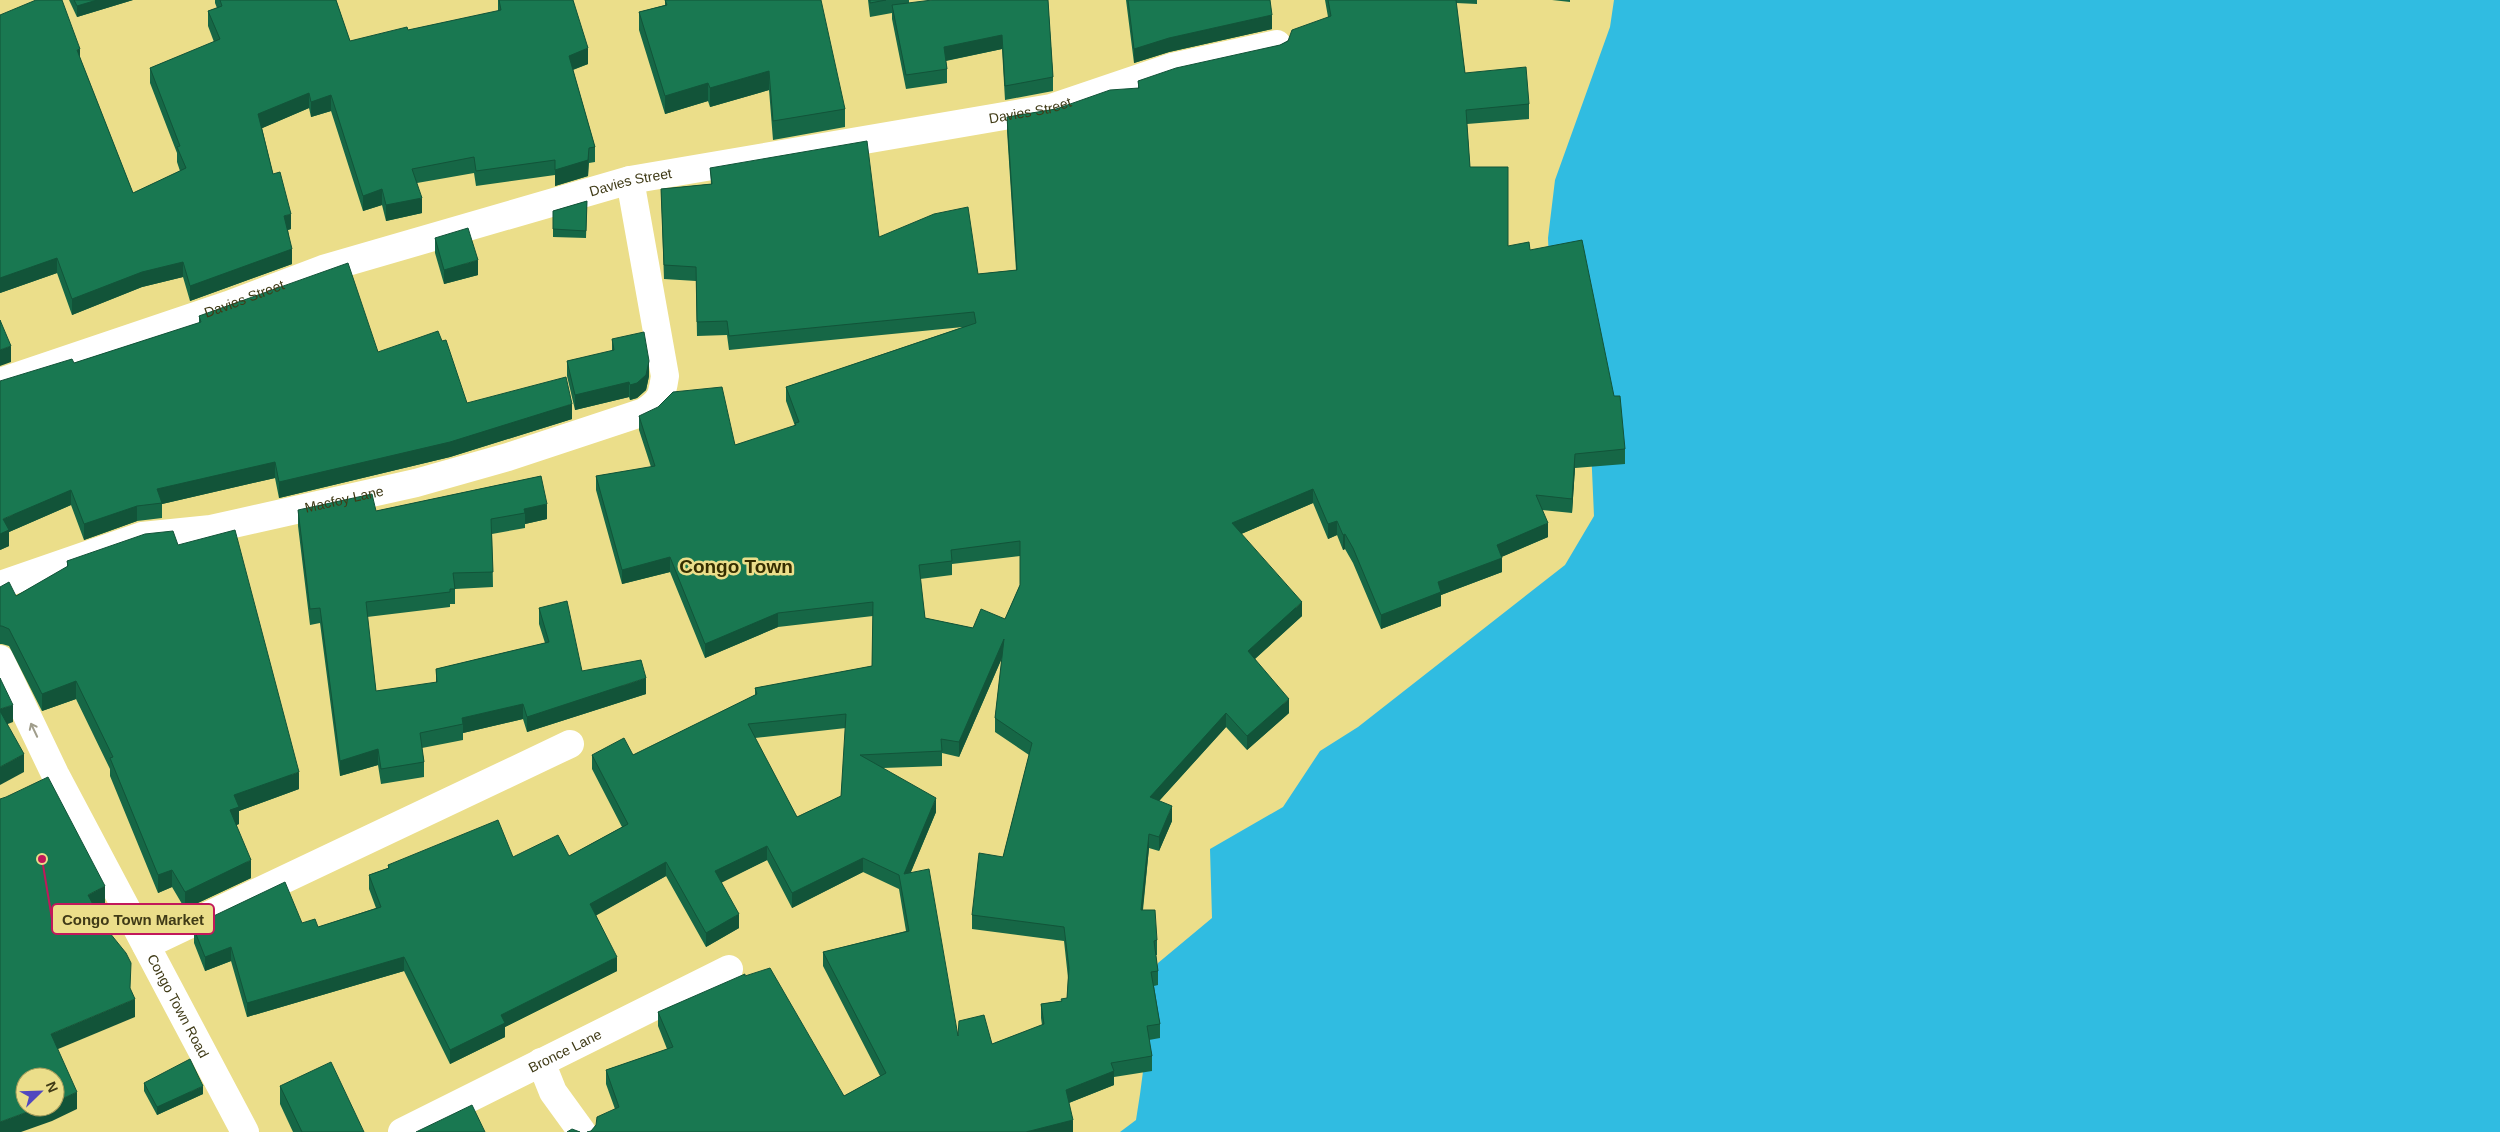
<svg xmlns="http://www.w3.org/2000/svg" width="2500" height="1132" viewBox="0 0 2500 1132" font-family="Helvetica,sans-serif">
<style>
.water{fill:#30bce1}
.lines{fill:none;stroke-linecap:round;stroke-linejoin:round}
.minor{stroke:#fff;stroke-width:28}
.major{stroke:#fff;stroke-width:28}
.wall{fill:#166746;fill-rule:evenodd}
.shaded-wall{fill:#125439}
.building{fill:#197851;stroke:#125439;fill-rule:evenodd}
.oneway{stroke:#a09d8b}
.labels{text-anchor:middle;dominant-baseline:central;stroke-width:5;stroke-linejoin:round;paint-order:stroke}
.street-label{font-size:14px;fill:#403b17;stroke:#ebde8a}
.district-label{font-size:19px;font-weight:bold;fill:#352e00;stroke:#ebde8a}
.leader{fill:none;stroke:#c2185b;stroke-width:2}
.callout-dot{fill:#c2185b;stroke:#ebde8a;stroke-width:2}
.callout{fill:#ebde8a;stroke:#c2185b;stroke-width:2}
.callout-label{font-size:15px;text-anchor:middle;font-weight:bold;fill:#403b17}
</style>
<rect width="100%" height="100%" fill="#ebde8a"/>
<!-- water -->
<path class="water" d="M 1614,0 L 2500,0 L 2500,1132 L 1120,1132 L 1136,1120 C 1145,1068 1148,1016 1158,963 L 1212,918 L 1210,849 L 1283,807 L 1320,751 L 1358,727 L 1565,565 L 1594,516 L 1591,448 L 1552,336 L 1548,238 L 1555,180 L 1610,27 Z"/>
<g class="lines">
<!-- minor -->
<g class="minor">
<path id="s1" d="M 0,382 L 228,305 L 323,269 L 630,180 L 1051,108 L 1172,67 L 1277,44"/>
<path id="s2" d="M 0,585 L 142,536 L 211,529 L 416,483 L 508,457 L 644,412 C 661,401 662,396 665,376 L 630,180"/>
<polyline points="146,945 570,744"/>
<polyline points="541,1062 553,1092 582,1132"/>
<path id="s3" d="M 402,1132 L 729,969"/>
</g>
<!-- major -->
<path class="major" id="s4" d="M 0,659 L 55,774 L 245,1132"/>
</g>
<!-- wall -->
<g class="wall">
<polygon points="69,0 133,0 77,17"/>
<polygon points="215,0 336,0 350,41 408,30 498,11 498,0 573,0 588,64 573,70 595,147 595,162 589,163 588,176 555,186 555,175 476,186 474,173 417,183 422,213 386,221 382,205 363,211 331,111 311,117 309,108 262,128 273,174 291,229 288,230 292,264 190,301 183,277 142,287 72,315 57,273 0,293 0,15 80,58 133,193 180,171 177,162 177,153 150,83 150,68 214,42 208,26 208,11 217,8 215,3"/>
<polygon points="665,0 845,109 845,127 773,140 769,90 710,107 708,101 665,114 639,30 639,12 665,5"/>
<polygon points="868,0 909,0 909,3 1048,0 1053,77 1053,91 1005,100 1002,49 946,61 947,69 947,83 906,89 892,19 892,13 870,17"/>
<polygon points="1126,0 1270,0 1272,29 1169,52 1134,63"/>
<path d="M 1325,0 L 1477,0 L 1477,4 L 1456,3 L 1465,73 L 1529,104 L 1529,119 L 1467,124 L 1470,167 L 1508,246 L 1530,250 L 1625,449 L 1625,464 L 1575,468 L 1572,513 L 1542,510 L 1548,537 L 1501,557 L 1502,572 L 1441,595 L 1441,606 L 1381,629 L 1353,563 L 1345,549 L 1343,550 L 1337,535 L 1328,539 L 1313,503 L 1241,534 L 1302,616 L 1255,659 L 1289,713 L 1247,750 L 1226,727 L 1159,801 L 1172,821 L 1159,851 L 1149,848 L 1143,910 L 1157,940 L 1157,955 L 1156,955 L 1158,971 L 1158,985 L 1154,986 L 1160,1024 L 1160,1038 L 1149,1040 L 1152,1056 L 1152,1071 L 1114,1077 L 1114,1085 L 1069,1103 L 1073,1132 L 591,1131 L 615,1109 L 606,1084 L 606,1070 L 667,1049 L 658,1026 L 658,1012 L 745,976 L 844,1096 L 880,1076 L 823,966 L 823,952 L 906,931 L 899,889 L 863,872 L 792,908 L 767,860 L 721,882 L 739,928 L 706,947 L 666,876 L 596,915 L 617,971 L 505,1027 L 505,1037 L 450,1064 L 404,971 L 247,1017 L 231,961 L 205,971 L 194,943 L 194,929 L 201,926 L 201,922 L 302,923 L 318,927 L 376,908 L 369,889 L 369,875 L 388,868 L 388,865 L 513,857 L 569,856 L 622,827 L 592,769 L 592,755 L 633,755 L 755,695 L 755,688 L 872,666 L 873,616 L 778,627 L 705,658 L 670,572 L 622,584 L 596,490 L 596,476 L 651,467 L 639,430 L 639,416 L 735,445 L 795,426 L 786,401 L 786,387 L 963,327 L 729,350 L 727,335 L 697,336 L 696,281 L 664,279 L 661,189 L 711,184 L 710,168 L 879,237 L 978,274 L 1016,270 L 1007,131 L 1007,117 L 1056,109 L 1138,88 L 1138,81 L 1280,45 L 1328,17 ZM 1020,556 L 1020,585 L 1005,619 L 973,628 L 925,618 L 920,579 L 952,575 L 952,564 ZM 1002,658 L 995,718 L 995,732 L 1029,755 L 1003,857 L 972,915 L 972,929 L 1064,941 L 1068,978 L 1067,998 L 1061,1001 L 1041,1004 L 1041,1018 L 1042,1025 L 992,1044 L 958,1036 L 911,872 L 936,812 L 883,768 L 942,766 L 942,753 L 959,757 ZM 846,728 L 841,796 L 797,817 L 755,738 Z"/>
<polygon points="1552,0 1570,0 1570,2"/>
<polygon points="587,201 586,238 553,237 553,211"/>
<polygon points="435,238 478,275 444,284 435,253"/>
<polygon points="199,316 378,352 467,403 572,419 450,457 279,498 275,478 162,504 162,518 137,521 84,540 71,505 9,532 9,546 0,550 74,363 199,323"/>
<polygon points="612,339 649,376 646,390 637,398 630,400 629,397 575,410 567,376 567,361 612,351"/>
<polygon points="541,476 547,519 525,524 525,528 492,534 493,587 455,589 455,604 450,604 450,607 367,617 376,691 436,683 436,669 545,643 539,624 539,608 582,671 646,694 527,732 523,719 463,733 463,740 422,748 424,762 424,777 381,784 378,765 340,776 320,623 310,625 298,526 298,510 376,511"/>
<polygon points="178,545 299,789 239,811 239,824 236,825 251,878 185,909 172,887 158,893 110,776 110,769 76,699 42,711 9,646 2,644 0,644 0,587 16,596 67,567 67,561"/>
<polygon points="144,1083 203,1094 157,1115 144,1091"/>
<polygon points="280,1086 364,1132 293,1132 280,1104"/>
</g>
<!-- shaded-wall -->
<g class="shaded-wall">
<polygon points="97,0 133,0 77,17 77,6"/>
<polygon points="1272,15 1272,29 1169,52 1134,63 1134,49 1169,38"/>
<polygon points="1002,35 1002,49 944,61 944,47"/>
<polygon points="588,48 588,64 569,71 569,56"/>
<polygon points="80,49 80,65 77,50"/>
<polygon points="769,71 769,90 710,107 710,88"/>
<polygon points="708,83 708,101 665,114 665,96"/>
<polygon points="309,93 309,108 258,130 258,114"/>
<polygon points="331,95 331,111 311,117 311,102"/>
<polygon points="589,148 588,176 555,186 555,170"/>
<polygon points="382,189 382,205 363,211 363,196"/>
<polygon points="422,198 422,213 386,221 386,205"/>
<polygon points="291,214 291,229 284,231 284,216"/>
<polygon points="292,249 292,264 190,301 190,286"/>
<polygon points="57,258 57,273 0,293 0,278"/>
<polygon points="478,260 478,275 444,284 444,270"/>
<polygon points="183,262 183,277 142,287 72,315 72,299 142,272"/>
<polygon points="11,346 11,362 0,366 0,350"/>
<polygon points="649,361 649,376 646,390 637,398 630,400 630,385"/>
<polygon points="629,382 629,397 575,410 575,395"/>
<polygon points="572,404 572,419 450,457 279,498 279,482"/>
<polygon points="1575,454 1575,468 1572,513 1572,499"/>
<polygon points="275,462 275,478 162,504 157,489"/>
<polygon points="1313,489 1313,503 1232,538 1232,523"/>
<polygon points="71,490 71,505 9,532 9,546 0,550 0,534 3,519"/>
<polygon points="547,504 547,519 525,524 525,513 524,509"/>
<polygon points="137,506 137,521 84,540 84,524"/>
<polygon points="1337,521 1337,535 1328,539 1328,524"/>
<polygon points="1548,523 1548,537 1497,559 1497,545"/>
<polygon points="1345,534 1345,549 1343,550 1343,535"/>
<polygon points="670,557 670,572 622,584 622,570"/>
<polygon points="1502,558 1502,572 1441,595 1441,606 1381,629 1381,615 1438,582"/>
<polygon points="1302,602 1302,616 1248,665 1248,651"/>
<polygon points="778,613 778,627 705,658 705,644"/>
<polygon points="1004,639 1004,653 959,757 959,742"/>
<polygon points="646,678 646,694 527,732 527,717"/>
<polygon points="76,681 76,699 42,711 42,694"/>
<polygon points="1289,699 1289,713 1247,750 1247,736"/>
<polygon points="523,704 523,719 463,733 463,724 462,718"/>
<polygon points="13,705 13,722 0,727 0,709"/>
<polygon points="1226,713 1226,727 1150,811 1150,797"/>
<polygon points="378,749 378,765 340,776 340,761"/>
<polygon points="24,754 24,772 0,785 0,767"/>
<polygon points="299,772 299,789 239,811 239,824 230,828 230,810 234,795"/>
<polygon points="936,798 936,812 904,888 904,874"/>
<polygon points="1172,806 1172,821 1159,851 1159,837"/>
<polygon points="1149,834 1149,848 1141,924 1141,910"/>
<polygon points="767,846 767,860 715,886 715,871"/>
<polygon points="863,858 863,872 792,908 792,893"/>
<polygon points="251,860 251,878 185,909 185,892"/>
<polygon points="666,862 666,876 590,919 590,904"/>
<polygon points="172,870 172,887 158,893 158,875"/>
<polygon points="105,886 105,904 88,913 88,895"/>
<polygon points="739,914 739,928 706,947 706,933"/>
<polygon points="231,947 231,961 205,971 205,957"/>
<polygon points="404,957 404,971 247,1017 247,1003"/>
<polygon points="617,957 617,971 505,1027 505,1037 450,1064 450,1050 501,1015"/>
<polygon points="135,999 135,1017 51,1052 51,1034"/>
<polygon points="1114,1071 1114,1085 1066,1104 1066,1090"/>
<polygon points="203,1086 203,1094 157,1115 157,1107"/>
<polygon points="77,1092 77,1109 52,1121 21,1132 0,1132 0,1122 41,1107 55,1107 55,1102"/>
<polygon points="1073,1120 1073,1132 1026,1132"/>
</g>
<!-- building -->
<g class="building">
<polygon points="36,0 62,0 80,49 77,50 133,193 186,168 177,147 180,146 150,68 220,39 208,11 222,6 220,0 336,0 350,41 407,27 408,30 501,10 499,0 573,0 588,48 569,56 595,147 589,148 588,160 555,170 555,160 476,171 474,157 412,169 422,198 386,205 382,189 363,196 331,95 311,102 309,93 258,114 273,174 280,172 291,214 284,216 292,249 190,286 183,262 142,272 72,299 57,258 0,278 0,15"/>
<polygon points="74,0 97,0 77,6"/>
<polygon points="665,0 821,0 845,109 773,121 769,71 710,88 708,83 665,96 639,12 667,5"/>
<polygon points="870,0 886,0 870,3"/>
<polygon points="932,0 1048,0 1053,77 1005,86 1002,35 944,47 947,69 906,75 892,5"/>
<polygon points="1128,0 1270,0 1272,15 1169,38 1134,49"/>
<path d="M 1328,0 L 1456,0 L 1465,73 L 1526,67 L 1529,104 L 1466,110 L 1470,167 L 1508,167 L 1508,246 L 1529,242 L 1530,250 L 1582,240 L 1614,396 L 1620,396 L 1625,449 L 1575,454 L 1572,499 L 1536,495 L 1548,523 L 1497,545 L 1502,558 L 1438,582 L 1441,592 L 1381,615 L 1353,548 L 1345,534 L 1343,535 L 1337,521 L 1328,524 L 1313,489 L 1232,523 L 1302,602 L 1248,651 L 1289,699 L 1247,736 L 1226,713 L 1150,797 L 1172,806 L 1159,837 L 1149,834 L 1141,910 L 1155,910 L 1157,940 L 1154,941 L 1158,971 L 1151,972 L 1160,1024 L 1147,1026 L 1152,1056 L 1111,1063 L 1114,1071 L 1066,1090 L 1073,1120 L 1026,1132 L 587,1132 L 591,1131 L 596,1125 L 597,1117 L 619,1107 L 606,1070 L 673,1047 L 658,1012 L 745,974 L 745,976 L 770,968 L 844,1096 L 886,1073 L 823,952 L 909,931 L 899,875 L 863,858 L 792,893 L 767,846 L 715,871 L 739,914 L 706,933 L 666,862 L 590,904 L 617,957 L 501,1015 L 505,1023 L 450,1050 L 404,957 L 247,1003 L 231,947 L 205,957 L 194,929 L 203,925 L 201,922 L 285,882 L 302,923 L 315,919 L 318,927 L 381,907 L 369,875 L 389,868 L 388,865 L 498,820 L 513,857 L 558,835 L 569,856 L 628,824 L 592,755 L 624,738 L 633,755 L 757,694 L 755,688 L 872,666 L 873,602 L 778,613 L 705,644 L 670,557 L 622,570 L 596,476 L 655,466 L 639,416 L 658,407 L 673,392 L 722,387 L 735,445 L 796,425 L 795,423 L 799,422 L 786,387 L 976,323 L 974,312 L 729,336 L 727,321 L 697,322 L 696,267 L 664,265 L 661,189 L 712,184 L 710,168 L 867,141 L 879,237 L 934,214 L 968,207 L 978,274 L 1017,270 L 1007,117 L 1056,109 L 1110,90 L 1139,88 L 1138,81 L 1176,68 L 1280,45 L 1288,41 L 1292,30 L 1331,16 ZM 1020,541 L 1020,585 L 1005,619 L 981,609 L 973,628 L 925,618 L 919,565 L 952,561 L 951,550 ZM 1004,639 L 995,718 L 1032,743 L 1003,857 L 979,853 L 972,915 L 1064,927 L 1069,968 L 1067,998 L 1061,999 L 1062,1001 L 1041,1004 L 1044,1024 L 992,1044 L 984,1015 L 959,1021 L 958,1036 L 929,869 L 904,874 L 936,798 L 860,755 L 942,751 L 941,739 L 959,742 ZM 846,714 L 841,796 L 797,817 L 748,724 Z"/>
<polygon points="587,201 586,231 553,229 553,211"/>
<polygon points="468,228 478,260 444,270 435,238"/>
<polygon points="348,263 378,352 438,331 442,341 446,340 467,403 566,377 572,404 450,442 279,482 275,462 157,489 162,503 137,506 84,524 71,490 3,519 9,530 0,534 0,381 72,359 74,363 201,322 199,316"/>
<polygon points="0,320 11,346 0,350"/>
<polygon points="644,332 649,361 646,375 637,383 630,385 629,382 575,395 567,361 614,350 612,339"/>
<polygon points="541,476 547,504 524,509 525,513 491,519 493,572 453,573 455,589 450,589 450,592 366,602 376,691 437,682 436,669 549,642 539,608 567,601 582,671 641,660 646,678 527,717 523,704 462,718 463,724 420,733 424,762 381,769 378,749 340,761 320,608 310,609 298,510 372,494 376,511"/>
<polygon points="235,530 299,772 234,795 239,807 230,810 251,860 185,892 172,870 158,875 110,758 113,757 76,681 42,694 9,629 2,626 0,626 0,587 9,582 16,596 68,566 67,561 145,534 173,531 178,545"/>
<polygon points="0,678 13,705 0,709"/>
<polygon points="0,711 24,754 0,767"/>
<polygon points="48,777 105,886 88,895 105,927 126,953 131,963 130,988 135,999 51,1034 77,1092 55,1102 55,1077 25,1077 25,1107 41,1107 0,1122 0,799 6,797"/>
<polygon points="190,1059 203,1086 157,1107 144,1083"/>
<polygon points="331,1062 364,1132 302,1132 280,1086"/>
<polygon points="472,1105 485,1132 416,1132"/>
<polygon points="572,1129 580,1132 567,1132"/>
</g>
<!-- one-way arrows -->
<defs><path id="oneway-shaft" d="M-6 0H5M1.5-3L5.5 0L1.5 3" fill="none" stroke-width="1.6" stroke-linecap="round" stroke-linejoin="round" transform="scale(1.25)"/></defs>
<use class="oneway" href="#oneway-shaft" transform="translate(34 730) rotate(-115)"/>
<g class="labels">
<!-- street labels -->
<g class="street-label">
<text stroke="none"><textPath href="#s1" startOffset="1068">Davies Street</textPath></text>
<text stroke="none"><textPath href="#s1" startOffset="662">Davies Street</textPath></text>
<text stroke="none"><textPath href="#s1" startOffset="258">Davies Street</textPath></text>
<text stroke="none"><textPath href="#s2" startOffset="356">Macfoy Lane</textPath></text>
<text stroke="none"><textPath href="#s4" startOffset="390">Congo Town Road</textPath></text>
<text stroke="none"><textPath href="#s3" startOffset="182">Bronce Lane</textPath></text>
</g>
<!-- district labels -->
<g class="district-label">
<text x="736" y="566">Congo Town</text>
</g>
</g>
<!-- callouts -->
<path class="leader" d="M42 859L52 919"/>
<circle class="callout-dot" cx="42" cy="859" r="5"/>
<rect class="callout" x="52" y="904" width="162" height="30" rx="5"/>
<g class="callout-label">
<text x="133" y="925">Congo Town Market</text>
</g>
<!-- north arrow -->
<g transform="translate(40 1092) rotate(67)"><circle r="24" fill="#ebde8a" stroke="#a79d5c"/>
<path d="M0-4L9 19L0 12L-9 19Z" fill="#5148bf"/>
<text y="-8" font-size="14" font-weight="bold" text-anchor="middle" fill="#403b17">N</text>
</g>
</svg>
